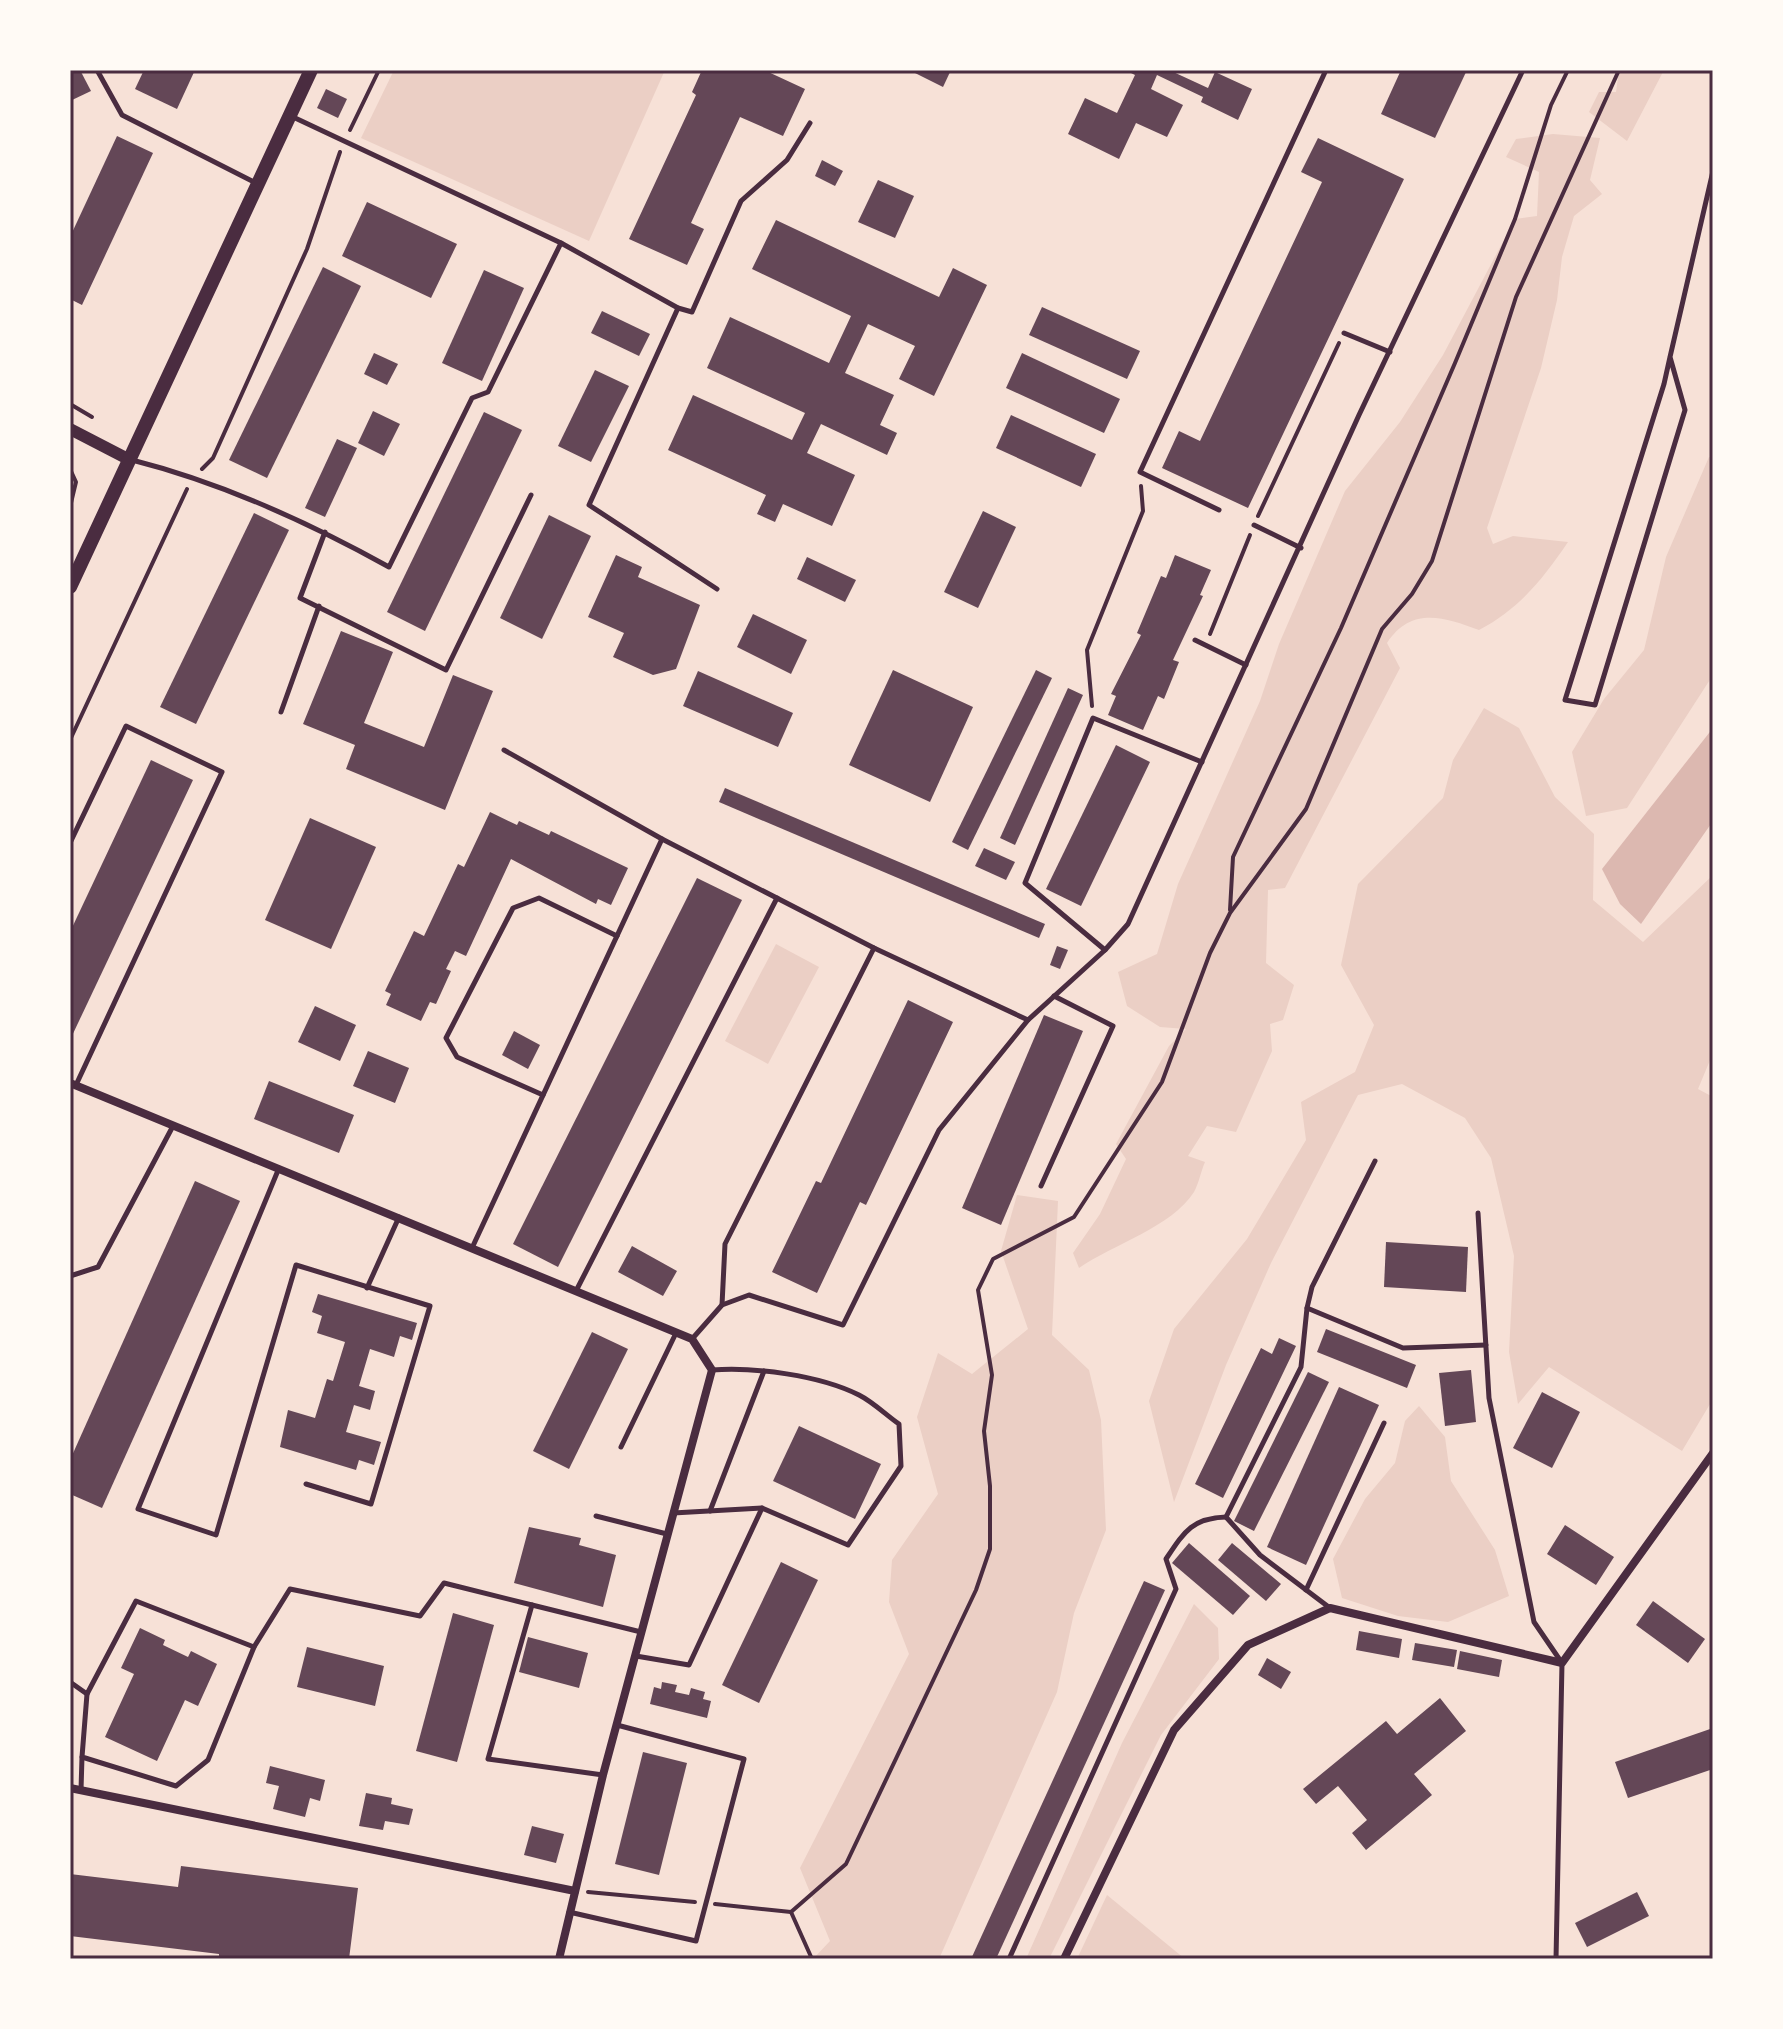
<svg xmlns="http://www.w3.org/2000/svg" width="1783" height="2029" viewBox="0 0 1783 2029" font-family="'PT Sans',sans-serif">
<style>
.green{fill:#ebcfc5}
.water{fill:#dcb8b0}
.building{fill:#644757}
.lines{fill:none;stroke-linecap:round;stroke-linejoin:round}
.path{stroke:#4a2c40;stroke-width:4}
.service{stroke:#4a2c40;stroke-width:5}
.minor{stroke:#4a2c40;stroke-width:8}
.secondary{stroke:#4a2c40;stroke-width:12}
.primary{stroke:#4a2c40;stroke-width:14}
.neatline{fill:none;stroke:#4a2c40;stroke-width:3}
</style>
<rect width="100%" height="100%" fill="#f7e1d7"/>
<!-- green -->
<g class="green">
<polygon points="394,70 665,70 589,241 361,138"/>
<polygon points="1619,70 1664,70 1627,141 1589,112 1599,92 1616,92"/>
<path d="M 1553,134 L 1600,138 L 1590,180 L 1602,194 L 1574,216 L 1562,257 L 1557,300 L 1541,368 L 1487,528 L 1493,544 L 1513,536 L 1568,542 C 1543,579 1519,609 1479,630 C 1444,617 1411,606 1387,643 L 1400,668 L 1285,888 L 1268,890 L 1266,963 L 1294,985 L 1283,1020 L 1270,1024 L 1272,1051 L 1236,1132 L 1207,1126 L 1188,1156 L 1205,1162 C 1201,1171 1199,1183 1194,1192 C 1172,1227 1112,1245 1079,1268 L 1073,1253 L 1100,1214 L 1126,1159 L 1116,1144 L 1169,1046 L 1186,1029 L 1160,1027 L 1127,1006 L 1118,972 L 1157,954 L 1178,884 L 1260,701 L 1279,644 L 1345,491 L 1400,422 L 1443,355 L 1515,219 L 1537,216 L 1539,172 L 1506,157 L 1516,139 Z"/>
<polygon points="1709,457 1713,458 1713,675 1627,808 1586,816 1572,752 1604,699 1644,650 1666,557"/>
<polygon points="1484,708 1519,728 1555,797 1594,834 1593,900 1643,942 1713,875 1713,1053 1698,1089 1713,1097 1713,1399 1682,1451 1549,1367 1518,1404 1509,1352 1514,1256 1491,1158 1465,1118 1402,1084 1358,1095 1271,1263 1226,1365 1174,1502 1149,1401 1174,1329 1247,1239 1306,1140 1301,1102 1355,1072 1374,1025 1341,965 1358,884 1443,798 1453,760"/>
<polygon points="776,944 819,967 768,1064 725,1041"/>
<polygon points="1017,1195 1058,1201 1052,1335 1089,1370 1101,1420 1106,1530 1074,1613 1057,1692 939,1959 813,1959 830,1941 800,1868 909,1654 889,1602 892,1560 938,1494 917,1417 938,1353 972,1374 1028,1329 1001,1251"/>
<polygon points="1419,1406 1445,1437 1451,1481 1495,1550 1509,1596 1448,1622 1398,1616 1342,1598 1333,1559 1365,1499 1395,1463 1405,1421"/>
<polygon points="1194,1604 1218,1628 1219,1659 1161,1735 1049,1959 1026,1959 1122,1743"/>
<polygon points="1107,1895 1185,1959 1077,1959"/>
</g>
<!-- water -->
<polygon class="water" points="1713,728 1713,821 1641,924 1620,904 1602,869"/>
<!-- building -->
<g class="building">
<polygon points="70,70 80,70 91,91 70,101"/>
<polygon points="144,70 195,70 177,109 135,89"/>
<polygon points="702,70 764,70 805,89 783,136 740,117 691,223 704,229 687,265 629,239 696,95 692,92"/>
<polygon points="909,70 951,70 943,87"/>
<polygon points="1125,70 1169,70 1208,88 1215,72 1252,89 1238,120 1201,102 1203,97 1157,75 1151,89 1183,105 1167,137 1136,123 1119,159 1068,134 1085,98 1117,113 1135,75"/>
<polygon points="1401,70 1467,70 1435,138 1381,114"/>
<polygon points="326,89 347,99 338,118 317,108"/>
<polygon points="117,136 153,153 82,305 70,299 70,237"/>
<polygon points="1318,138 1404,179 1248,508 1162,468 1179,431 1200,441 1322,182 1301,172"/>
<polygon points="822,160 843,171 835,186 815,176"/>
<polygon points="878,180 914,196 895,238 858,222"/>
<polygon points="367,202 457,244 431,298 342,256"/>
<polygon points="776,220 939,297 953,268 987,285 934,396 899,379 915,346 868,324 845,373 894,395 880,425 897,433 887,455 821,424 807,453 855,475 832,526 783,504 775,522 757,514 766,495 668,450 693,395 792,440 805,413 707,368 730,317 829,363 851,316 752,269"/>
<polygon points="323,267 361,286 267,478 229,460"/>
<polygon points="484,270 524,288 482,381 442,363"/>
<polygon points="1042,307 1140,351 1127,379 1029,335"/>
<polygon points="602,311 650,334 639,356 591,333"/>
<polygon points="374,353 398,364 387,385 364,374"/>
<polygon points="1022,353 1120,399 1104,433 1006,388"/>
<polygon points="595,370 629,386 591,462 558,446"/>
<polygon points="373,411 400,424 384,456 358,443"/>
<polygon points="484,412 522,430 425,631 387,612"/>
<polygon points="1011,415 1096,454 1081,487 996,448"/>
<polygon points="337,439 357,448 325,517 305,508"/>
<polygon points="983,511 1016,527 978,608 944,592"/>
<polygon points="254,513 289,530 196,724 160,707"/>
<polygon points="549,515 591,536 542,639 500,618"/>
<polygon points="616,555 642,567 638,577 700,605 676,669 653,675 613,657 624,633 588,617"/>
<polygon points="1175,555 1211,570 1200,595 1203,596 1173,660 1179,662 1164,699 1158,696 1143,730 1108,715 1116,696 1111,694 1141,635 1137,633 1161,576 1166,578"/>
<polygon points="807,557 856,580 845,602 797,579"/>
<polygon points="753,614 807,640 791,674 737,647"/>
<polygon points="341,631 393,652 364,723 424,747 453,675 493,691 445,810 346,769 355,745 303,724"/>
<polygon points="893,670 973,707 930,802 849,765"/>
<polygon points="1036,670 1052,678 968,850 952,842"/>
<polygon points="698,671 793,713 778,747 683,706"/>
<polygon points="1068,688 1083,695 1015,845 1000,838"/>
<polygon points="1116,745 1150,762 1081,906 1046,889"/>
<polygon points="151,760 193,780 70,1040 70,932"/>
<polygon points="725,788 1045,924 1039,938 719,802"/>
<polygon points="490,812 517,825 519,821 549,835 551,831 628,868 611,905 598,899 596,904 511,859 466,956 455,951 446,969 451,971 436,1004 430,1002 421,1021 386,1005 391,994 385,991 414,931 424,936 458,864 464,867"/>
<polygon points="310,818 376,847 331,949 265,920"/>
<polygon points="984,848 1015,862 1006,880 975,866"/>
<polygon points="697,878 742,900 558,1267 513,1244"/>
<polygon points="1057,946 1068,950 1060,969 1050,965"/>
<polygon points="908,1000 953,1022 866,1205 860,1202 817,1293 772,1272 816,1181 821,1183"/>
<polygon points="315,1006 356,1025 340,1061 298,1042"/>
<polygon points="1044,1015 1083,1031 1001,1225 962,1208"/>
<polygon points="514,1031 540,1045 528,1069 502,1055"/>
<polygon points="368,1051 409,1068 395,1103 353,1086"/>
<polygon points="269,1081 354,1115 339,1153 254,1119"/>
<polygon points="195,1181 240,1201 102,1508 70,1494 70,1460"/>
<polygon points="1386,1242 1468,1247 1466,1292 1384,1287"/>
<polygon points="632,1246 677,1271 663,1296 618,1272"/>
<polygon points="318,1294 417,1323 412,1340 400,1336 394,1357 370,1349 359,1386 375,1391 370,1410 354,1405 346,1432 381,1442 374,1465 359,1460 356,1470 280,1447 288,1410 315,1418 327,1379 333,1381 345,1342 317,1333 322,1316 312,1312"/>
<polygon points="1326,1329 1416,1365 1407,1388 1317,1352"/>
<polygon points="592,1332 628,1349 569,1469 533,1451"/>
<polygon points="1279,1338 1296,1346 1223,1498 1195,1484 1261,1348 1272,1354"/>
<polygon points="1471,1370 1476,1422 1445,1426 1439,1373"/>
<polygon points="1308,1372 1329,1382 1254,1531 1234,1521"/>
<polygon points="1339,1387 1379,1405 1306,1565 1267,1547"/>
<polygon points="1542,1392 1580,1412 1552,1468 1513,1448"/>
<polygon points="799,1426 881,1464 855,1519 773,1481"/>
<polygon points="1565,1525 1614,1557 1596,1585 1547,1554"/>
<polygon points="529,1527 581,1538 579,1545 616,1555 603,1607 514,1583"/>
<polygon points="1189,1543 1250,1596 1233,1615 1172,1563"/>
<polygon points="1232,1543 1281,1584 1266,1601 1218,1560"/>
<polygon points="781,1562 818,1580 759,1703 722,1685"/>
<polygon points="1144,1581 1165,1590 996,1959 971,1959"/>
<polygon points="1653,1601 1705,1639 1688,1663 1636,1625"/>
<polygon points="453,1613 494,1625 457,1762 416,1751"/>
<polygon points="140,1628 165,1640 163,1645 188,1657 191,1651 217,1664 198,1706 185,1700 157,1761 105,1737 134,1674 121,1668"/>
<polygon points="1359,1631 1402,1639 1399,1658 1356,1650"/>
<polygon points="528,1637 588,1653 579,1688 519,1672"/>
<polygon points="1415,1643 1457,1650 1454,1667 1412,1660"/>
<polygon points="307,1647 384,1666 375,1706 297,1687"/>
<polygon points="1460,1651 1502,1660 1499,1677 1457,1669"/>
<polygon points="1267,1658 1291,1672 1281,1689 1258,1675"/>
<polygon points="662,1682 677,1685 675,1692 689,1695 691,1688 705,1692 703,1699 711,1701 707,1718 650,1704 654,1687 661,1689"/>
<polygon points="1440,1698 1466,1731 1414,1774 1432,1795 1366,1850 1352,1833 1367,1820 1338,1786 1316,1804 1303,1789 1386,1721 1397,1734"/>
<polygon points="1713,1728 1713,1769 1628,1798 1615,1762"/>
<polygon points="643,1752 687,1763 659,1875 615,1864"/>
<polygon points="270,1766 325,1780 320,1801 310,1798 305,1817 273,1809 279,1786 266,1783"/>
<polygon points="366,1793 392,1798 391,1804 413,1809 409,1825 385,1821 383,1830 359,1826"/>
<polygon points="532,1826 564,1834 556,1863 524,1855"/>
<polygon points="181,1866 358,1888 349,1959 219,1959 219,1954 70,1936 70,1874 178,1887"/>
<polygon points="1637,1892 1649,1916 1587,1947 1575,1923"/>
</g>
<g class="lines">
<!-- path -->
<g class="path">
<polyline points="350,130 379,70"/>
<polyline points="70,404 92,417"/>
<polyline points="70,469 76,482 70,507"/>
<polyline points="202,469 213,458 307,249 340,152"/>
<polyline points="1258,516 1339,343"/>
<polyline points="1210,634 1250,535"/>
<polyline points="1092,706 1087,650 1143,511 1141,486"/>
<polyline points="70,740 187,489"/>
<polyline points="1230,910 1233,857 1341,628 1455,363 1515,219 1551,105 1568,70"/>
<polyline points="588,1892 695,1902"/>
<polyline points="715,1904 791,1912 846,1864 976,1590 990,1549 990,1486 984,1431 992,1375 978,1290 993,1259 1074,1217 1162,1082 1210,953 1230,913 1306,809 1382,629 1412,594 1432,561 1516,297 1619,70"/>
<polyline points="791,1912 812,1959"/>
</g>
<!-- service -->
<g class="service">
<polyline points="97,70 122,115 256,183"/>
<polyline points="561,243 678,308 692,312 741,201 787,160 810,123"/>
<polyline points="678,308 589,505 717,589"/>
<polyline points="1344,333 1390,352"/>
<polyline points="1670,357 1685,410 1595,705 1565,700 1664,384 1670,357 1713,171"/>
<path d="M 132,460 C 223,483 308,522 389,567 L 472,398 L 488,392 L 561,243 L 293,117"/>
<polyline points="1219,510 1140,472 1326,70"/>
<polyline points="1254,525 1301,548"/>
<polyline points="325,532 300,598 446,670 531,495"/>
<polyline points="1195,640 1246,665"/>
<polyline points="281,712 319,606"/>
<polyline points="504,750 662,839"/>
<polyline points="70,843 126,726 222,772 76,1085"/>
<polyline points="1105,950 1025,883 1093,718 1202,762"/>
<polyline points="543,1095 457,1057 446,1038 513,908 539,898 617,936"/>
<polyline points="1375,1161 1312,1287 1307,1308 1403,1348 1486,1345"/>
<polyline points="279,1168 138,1509 216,1535 296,1265 430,1306 371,1504 306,1484"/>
<polyline points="1041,1186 1113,1026 1054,996"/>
<polyline points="1478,1213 1489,1398 1534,1622 1562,1663 1556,1959"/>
<polyline points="472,1248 662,839 874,948 1028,1020 1105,950 1128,924 1359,415 1523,70"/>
<polyline points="70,1276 98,1267 173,1126"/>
<polyline points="367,1288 399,1217"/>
<polyline points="576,1291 777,898"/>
<polyline points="722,1305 725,1244 874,948"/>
<polyline points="1307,1308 1301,1367 1226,1517 1260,1555 1330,1608"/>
<polyline points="692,1339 722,1305 749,1295 843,1325 939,1130 1028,1020"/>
<polyline points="621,1447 676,1333"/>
<polyline points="710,1511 764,1371"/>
<polyline points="673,1513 762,1508"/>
<polyline points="596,1516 667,1534"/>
<polyline points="1306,1590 1384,1423"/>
<polyline points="532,1605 641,1632"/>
<path d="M 636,1656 L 689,1665 L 762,1508 L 848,1545 L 901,1466 L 899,1424 C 886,1415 873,1402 859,1395 C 819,1375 755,1367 712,1370"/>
<polyline points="70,1682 87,1694 136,1601 254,1647"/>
<polyline points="87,1694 82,1757 176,1786 208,1760 254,1647 290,1589 420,1616 444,1583 532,1605 488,1759 603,1775"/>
<polyline points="81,1790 82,1757"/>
<polyline points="569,1912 696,1941 744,1759 617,1725"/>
<path d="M 1009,1959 L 1176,1589 L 1166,1559 C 1184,1532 1192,1518 1226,1517"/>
</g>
<!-- minor -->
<g class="minor">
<polyline points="70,1083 692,1339 712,1370 603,1775 559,1959"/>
<polyline points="70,1788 575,1891"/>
<polyline points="1064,1959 1174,1730 1248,1645 1330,1608 1562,1663 1713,1453"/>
</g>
<!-- secondary -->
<polyline class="secondary" points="70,429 128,459"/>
<!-- primary -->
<polyline class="primary" points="70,587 311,70"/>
</g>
<!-- border -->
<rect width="1783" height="2029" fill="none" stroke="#fffaf5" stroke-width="144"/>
<rect x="72" y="72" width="1639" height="1885" class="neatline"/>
</svg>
